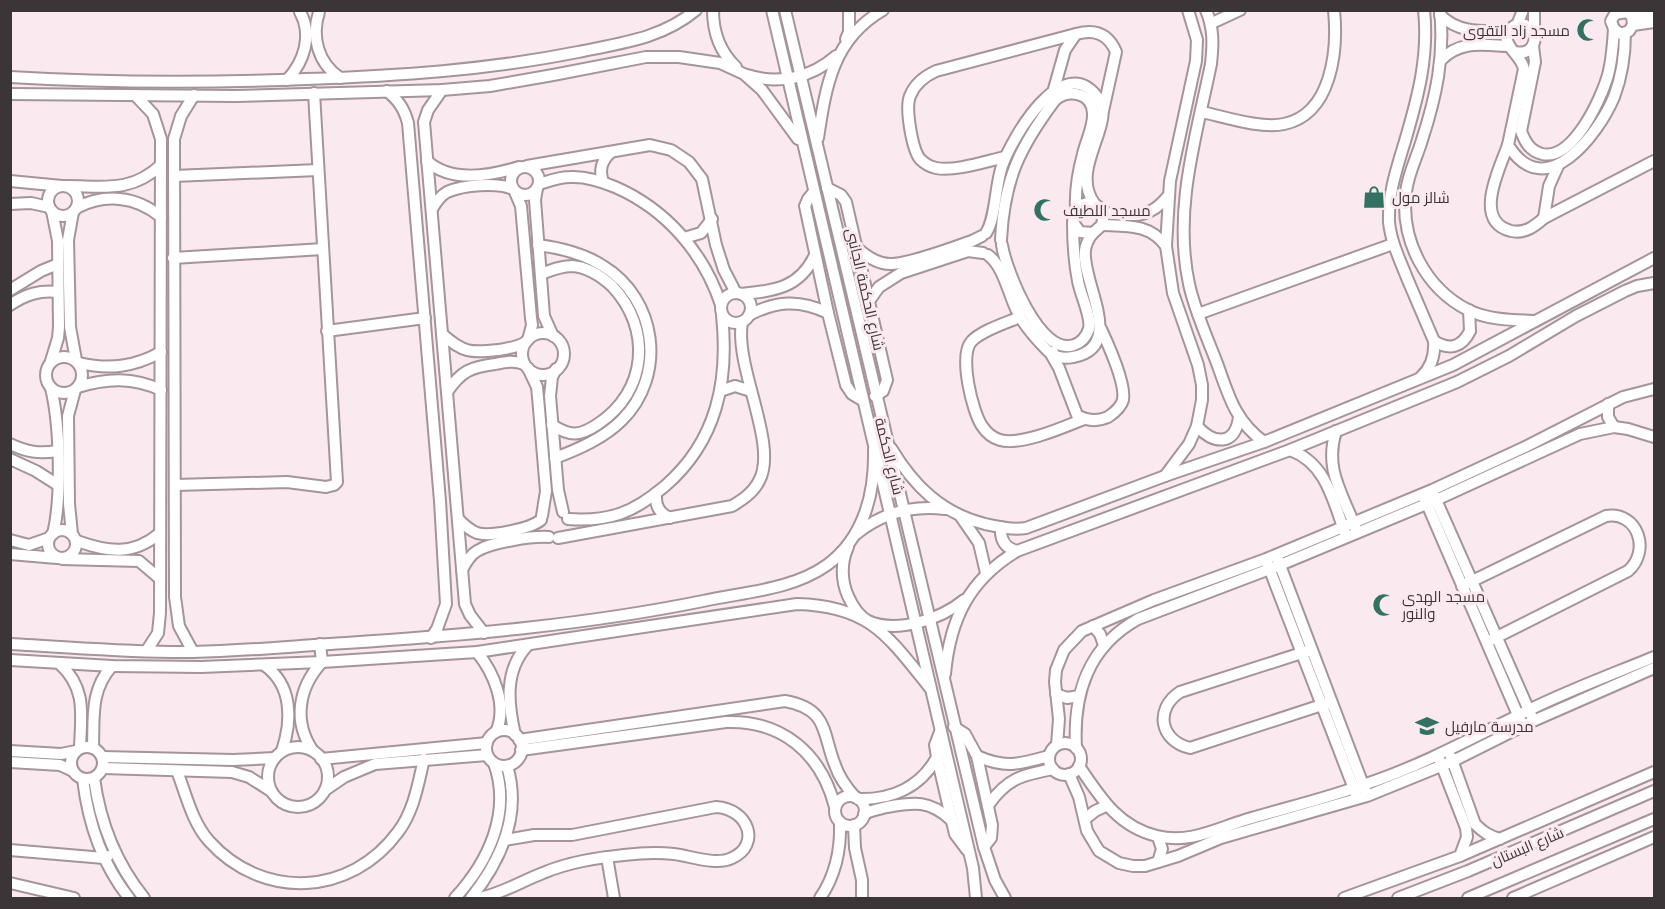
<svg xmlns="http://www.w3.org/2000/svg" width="1665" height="909" viewBox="0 0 1665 909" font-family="'Noto Sans',Cairo,sans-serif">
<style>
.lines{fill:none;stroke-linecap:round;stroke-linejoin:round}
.minor-casing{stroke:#a4959a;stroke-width:14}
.minor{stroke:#fff;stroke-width:10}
.labels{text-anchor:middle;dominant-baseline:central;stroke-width:6;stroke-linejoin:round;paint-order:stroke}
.poi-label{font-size:15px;fill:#3c3538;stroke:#faeaf0;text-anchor:start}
.street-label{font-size:15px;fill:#3c3538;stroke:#faeaf0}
</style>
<rect width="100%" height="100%" fill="#faeaf0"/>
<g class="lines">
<!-- minor casing -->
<g class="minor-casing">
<g id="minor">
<path d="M 713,10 C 713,32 720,52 736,67"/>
<polyline points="772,10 973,868 976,898"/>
<polyline points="785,10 984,847 995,880 1005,898"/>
<path d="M 1206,10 C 1214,29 1213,45 1211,64 C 1196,137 1173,210 1189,284 C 1195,312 1208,339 1218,366 C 1229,397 1236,422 1264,442"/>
<path d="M 1440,10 C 1445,56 1436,97 1422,140 C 1417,157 1408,174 1406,192 C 1400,239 1425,288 1468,310 C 1488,320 1513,320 1535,321"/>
<path d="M 319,12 C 311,37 318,63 340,78"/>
<path d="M 1440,15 C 1460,34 1482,31 1508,31"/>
<polyline points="1632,16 1654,13"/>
<polyline points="1212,23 1240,10"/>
<polyline points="1517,25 1523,10"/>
<polyline points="1633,25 1632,16 1627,12 1615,14 1611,21 1614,29 1621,34 1629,31 1633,25 1654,22"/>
<polyline points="1534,32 1534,10"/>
<polyline points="846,39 849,32 849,10"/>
<path d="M 1533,46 L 1535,62 L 1521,131 C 1525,142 1530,151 1542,154 C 1573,161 1601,99 1608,75 C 1612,60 1613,45 1614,29"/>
<path d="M 1516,52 C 1529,55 1537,45 1534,32 L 1525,25 C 1516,23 1510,27 1506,36 C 1507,50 1521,55 1524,69 L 1508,145 C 1545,205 1598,135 1614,97 C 1622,76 1625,55 1625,33"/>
<path d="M 1441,60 C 1460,40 1483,45 1508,46"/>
<path d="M 747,75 C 779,85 811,78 836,56"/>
<path d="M 10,77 C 109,83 208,83 306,79 C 398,76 488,70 578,52 C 621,43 661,39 696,10"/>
<path d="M 287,80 C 304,62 313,35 300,12"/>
<path d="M 1054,89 L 1065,50 L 1076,34 C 1094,29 1108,33 1116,52 L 1103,111"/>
<polyline points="442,90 428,110 424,122 465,604 470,615 484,633"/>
<path d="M 387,91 C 398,100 404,108 408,123 L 440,501 L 446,604 L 437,629 L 431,638"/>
<polyline points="10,94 236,96 442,90 490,86 553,75 646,57 679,57 720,63 744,74 762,90 798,139"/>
<polyline points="135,95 153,114 161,139 160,613 158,633 147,650"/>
<path d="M 1202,112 C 1225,117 1261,129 1284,124 C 1332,114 1338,50 1334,10"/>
<path d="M 818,138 C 826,85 833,39 883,10"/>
<path d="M 1508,145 C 1500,168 1472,221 1511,231 C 1525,234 1535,226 1544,218 L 1654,161"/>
<path d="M 1005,157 C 987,161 954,172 936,168 C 931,167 924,163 920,159 C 912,149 905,108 910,96 C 915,83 925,76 936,71 L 1076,34"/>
<path d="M 427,161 C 451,183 490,176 519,167"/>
<polyline points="527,166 650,145 671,150 689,162 702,179 716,245 724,270 736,293"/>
<circle cx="525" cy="181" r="14"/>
<polyline points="174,176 318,170"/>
<polyline points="10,181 62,186"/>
<path d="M 603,182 C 599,170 601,161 611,152"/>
<path d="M 539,184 C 549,181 559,177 570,177 C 586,176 601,181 615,187 C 666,209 704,253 721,305"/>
<path d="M 67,186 C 104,186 131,193 161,165"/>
<circle cx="63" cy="201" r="15"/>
<polyline points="537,188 535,200 544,316 553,336"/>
<polyline points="827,188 841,195 846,202 887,380 883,391 875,396"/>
<polyline points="515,192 521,206 531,318 532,325 528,340"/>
<polyline points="813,193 808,199 805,206 828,313 846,385 852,394 862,400"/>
<polyline points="10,204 31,203 49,207"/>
<path d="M 76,208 C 105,193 136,196 161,217"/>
<path d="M 432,209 C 436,202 440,196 447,192 C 463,185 497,182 513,189"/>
<polyline points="73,212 68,240 70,327 76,360"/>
<path d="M 1104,213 L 1102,225 L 1093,233 L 1080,232 L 1073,222 L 1076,209 C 1086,200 1096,201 1104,213 C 1132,215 1148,221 1168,196"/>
<polyline points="1544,218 1549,186 1558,166"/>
<path d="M 1102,225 C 1128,226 1150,224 1166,246"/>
<path d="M 986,233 C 996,218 995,186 1002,166 C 1012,138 1063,49 1098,98 C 1117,123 1069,168 1094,203"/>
<polyline points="684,238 701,233 712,219"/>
<path d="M 1001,240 C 1004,180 1019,148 1055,100 C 1068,89 1092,92 1093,113 C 1094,126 1086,141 1083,154 C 1078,172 1075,190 1076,209"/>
<path d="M 538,245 C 561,248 583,253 603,266 C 657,299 667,375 622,420 C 604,438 579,449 555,458"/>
<path d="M 1002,245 C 1006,270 1040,357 1074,345 C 1081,343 1086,337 1089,329 C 1092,317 1080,294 1078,281 C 1074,261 1073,242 1073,222"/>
<path d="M 857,248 C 866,256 877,264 890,264 C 907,265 954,247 972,241 L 982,236"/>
<path d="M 988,255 C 1004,267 1008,293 1017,311 C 1024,326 1036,339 1048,351 C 1055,357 1064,359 1073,357 C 1127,347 1081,282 1085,250 C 1086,243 1089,238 1093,233"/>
<polyline points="173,258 323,249"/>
<path d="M 541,274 C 551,270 561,266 572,266 C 587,267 601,276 612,286 C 652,328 648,391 598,424 C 580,436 571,437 552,425"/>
<polyline points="10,290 41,271 58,264"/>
<circle cx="736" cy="308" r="15"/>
<path d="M 741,294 C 774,291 800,288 815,255"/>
<polyline points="869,301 879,287 901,273 968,251 983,253"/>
<path d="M 10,305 C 26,294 40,290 58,292"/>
<polyline points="1198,314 1393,244"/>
<path d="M 749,315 C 776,301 799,299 828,313"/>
<path d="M 1020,317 C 1006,323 980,331 971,342 C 959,356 972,411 982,426 C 986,432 993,438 1000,440 C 1021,446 1064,427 1084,419"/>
<polyline points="327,331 425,318"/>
<circle cx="543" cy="354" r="21"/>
<path d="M 442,334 C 463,353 471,353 498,350 C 508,348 517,348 526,342"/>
<path d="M 1434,341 C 1450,351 1462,347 1470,331 L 1469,310"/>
<path d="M 1053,352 L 1051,354 L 1059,368 L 1077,415 C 1087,421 1097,422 1108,417 C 1114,413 1121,407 1123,400 C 1126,384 1108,344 1101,329"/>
<circle cx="64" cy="375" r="18"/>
<polyline points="51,361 58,338 59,327 58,241 52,211"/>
<path d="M 79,363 C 109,370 134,367 161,352"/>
<polyline points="528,368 537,387 538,397 546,491 542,516"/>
<polyline points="556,369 552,377 550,396 558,490 563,512"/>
<path d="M 1421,377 C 1432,367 1435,355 1434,341 C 1425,320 1416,299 1407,278 C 1400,260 1391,242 1389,222 C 1388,193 1397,168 1405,141 C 1418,97 1429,56 1424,10"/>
<path d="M 78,387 C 107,378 133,377 161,390"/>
<path d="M 51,388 C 60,425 62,497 53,534"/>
<polyline points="720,391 735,386 751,391"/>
<path d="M 447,392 C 461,371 471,367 495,364 C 505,362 514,360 524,364"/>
<polyline points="1608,404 1608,417 1614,427"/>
<path d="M 1197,426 C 1213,444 1235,447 1239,417"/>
<path d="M 1336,431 C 1324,469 1342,492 1355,527"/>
<path d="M 10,444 C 27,452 39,454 57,451"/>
<path d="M 891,448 C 914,486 941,513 985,524 C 999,527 1012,530 1026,528 L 1165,476 L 1264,442 L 1453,365 L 1654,258"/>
<path d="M 1290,450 C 1326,463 1333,500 1345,533"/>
<polyline points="10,459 36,471 58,485"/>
<polyline points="1165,476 1189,444 1197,426 1202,400 1202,385 1198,365 1173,293 1166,246 1170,181 1196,61 1197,40 1188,10"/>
<polyline points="175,485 287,482 326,487 334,485 337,482 314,93"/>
<path d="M 656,493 C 655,506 659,513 670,518"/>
<polyline points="1433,493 1531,715"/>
<polyline points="1424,497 1521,722"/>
<polyline points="961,517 979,543 986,573"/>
<path d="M 458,519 C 463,524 469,530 477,533 C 490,537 530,529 541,520"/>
<path d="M 568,519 C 609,522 633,513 665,486 C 717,441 729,381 722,315"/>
<path d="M 1001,527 C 1000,540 1005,548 1017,551"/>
<circle cx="62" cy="544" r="14"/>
<polyline points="72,534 69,504 68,416 75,390"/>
<path d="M 856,534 C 882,513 912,505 945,509"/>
<path d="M 558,538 L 732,506 C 742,500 753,493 759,481 C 779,445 734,367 742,322"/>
<polyline points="10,540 29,545 49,538"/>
<path d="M 77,541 C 108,552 133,556 160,533"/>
<path d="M 848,547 C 841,562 841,580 848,596 C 852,605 859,616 868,621 C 897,634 941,619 964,600"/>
<polyline points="10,554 57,558"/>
<polyline points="62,559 139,561 159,578"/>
<polyline points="1278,560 1365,790"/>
<polyline points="1268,565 1356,794"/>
<path d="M 462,570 C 466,562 470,555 477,551 C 492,542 532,536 549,537"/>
<path d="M 1462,586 L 1606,516 C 1638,511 1651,551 1628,571 L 1487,642"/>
<polyline points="1093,626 1100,634 1104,645"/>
<path d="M 10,644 C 71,647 132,653 193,652 C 244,651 295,646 346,643 C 466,635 585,625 703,601 C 744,592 792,590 827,565 C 864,538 875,493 874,450"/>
<path d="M 1311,650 L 1180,692 C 1154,709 1160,741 1190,748 L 1331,702"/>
<polyline points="193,652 179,626 175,597 174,139 181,116 194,95"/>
<path d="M 477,652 C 494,673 508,706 496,732"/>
<path d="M 10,660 L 112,666 L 201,667 L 322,662 L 477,652 L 797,604 C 870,606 888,636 930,688"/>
<path d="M 60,664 C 87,689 81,715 80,748"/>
<path d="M 264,665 C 293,685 292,721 282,751"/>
<path d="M 945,674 C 950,619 969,580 1017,551 L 1290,450 L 1457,382 L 1509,356 L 1576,316 L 1625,291 L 1637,286 L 1654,283"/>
<polyline points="1056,694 1067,698 1079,696"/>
<polyline points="954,727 965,734 977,756 992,825 991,838 984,847"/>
<circle cx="504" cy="748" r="18"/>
<polyline points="940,732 935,745 937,757 955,834 967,850"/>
<path d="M 515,735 C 508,704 504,671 527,646"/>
<path d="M 519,740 L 785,701 C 829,709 822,733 835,765 C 839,777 846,787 855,797"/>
<circle cx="1065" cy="759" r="16"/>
<polyline points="1057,745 1059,719 1055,682 1056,670 1064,650 1082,631 1154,600 1266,559 1432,490 1525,447 1623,397 1654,389"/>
<circle cx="87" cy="763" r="16"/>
<circle cx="298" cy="777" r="30"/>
<path d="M 93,748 C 94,718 90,690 112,666"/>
<path d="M 1076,748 C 1073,693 1088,647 1138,619 L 1280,565 L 1436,500 L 1580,434 L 1614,427 L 1628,429 L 1654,437"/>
<path d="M 521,750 L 726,722 C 782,720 821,753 835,807"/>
<polyline points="10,751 61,754 76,751"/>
<path d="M 313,751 C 293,722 298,688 322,662 L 320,644"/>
<path d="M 977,756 C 1006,769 1020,764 1049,756"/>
<polyline points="102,757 233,760 275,758"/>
<path d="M 1451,757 L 1475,824 C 1483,832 1489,836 1500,839"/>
<polyline points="321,759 487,743"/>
<polyline points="1440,761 1466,828 1467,837 1460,856"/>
<polyline points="10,762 60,765 73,771"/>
<path d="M 1079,766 C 1100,797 1118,827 1157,836 C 1189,844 1216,829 1245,820 C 1285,808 1324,799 1363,785 C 1421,766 1474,737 1529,710 C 1569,690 1613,674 1654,657"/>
<polyline points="103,768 232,772 249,777 271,791"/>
<path d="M 177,771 C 186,794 192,822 209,841 C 263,901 351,896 398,832 C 414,811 418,784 424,759"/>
<polyline points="1069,774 1079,797 1087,831 1099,851 1119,863 1133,866 1145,866 1178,856 1221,838 1367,796 1453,761 1533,721 1654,668"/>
<path d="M 94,778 C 100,823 115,862 144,898"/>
<path d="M 83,779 C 88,822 102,864 129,898"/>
<polyline points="325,790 344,777 375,764 487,755"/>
<circle cx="850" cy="811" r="15"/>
<path d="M 858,799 C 892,800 921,787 937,757"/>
<path d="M 989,804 C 1008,778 1022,775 1053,769"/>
<path d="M 864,814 C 871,810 879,809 887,807 C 914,802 930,800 951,820"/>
<polyline points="1085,819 1095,811 1106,806"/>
<polyline points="854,825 855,848 862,880 862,898"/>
<polyline points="10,850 104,858 108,856"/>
<polyline points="607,857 614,898"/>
<polyline points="1158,862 1162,849 1158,837"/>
<polyline points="10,883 74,898"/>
<path d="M 455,898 C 488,862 512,813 494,763"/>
<path d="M 471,898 C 501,860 522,815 507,766"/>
<path d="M 480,898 C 503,893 522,881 543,873 C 569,862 596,858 624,855 C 640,853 657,852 674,854 C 691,856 716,866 732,858 C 761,845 749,809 716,807 L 572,835 L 534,835 L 505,840"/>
<path d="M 820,898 C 836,875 841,850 840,822"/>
<polyline points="1344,898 1460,856 1654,772"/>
<polyline points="1398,898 1468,871 1654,791"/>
<polyline points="1468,898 1654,819"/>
<polyline points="1513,898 1654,837"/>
</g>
</g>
<!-- minor -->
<use href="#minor" class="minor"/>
</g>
<!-- icons -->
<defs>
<g id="mosque-bare" transform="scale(1.8)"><path d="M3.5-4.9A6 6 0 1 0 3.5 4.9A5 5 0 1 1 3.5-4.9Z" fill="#317262" stroke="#faeaf0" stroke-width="2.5" paint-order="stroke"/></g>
<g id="shop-bare" transform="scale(1.8)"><path d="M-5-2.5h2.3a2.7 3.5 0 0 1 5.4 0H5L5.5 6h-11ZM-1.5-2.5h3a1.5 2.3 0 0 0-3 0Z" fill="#317262" stroke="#faeaf0" stroke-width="2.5" paint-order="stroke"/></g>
<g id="school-bare" transform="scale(1.8)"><path d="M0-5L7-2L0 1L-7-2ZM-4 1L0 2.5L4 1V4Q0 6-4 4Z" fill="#317262" stroke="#faeaf0" stroke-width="2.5" paint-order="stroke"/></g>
</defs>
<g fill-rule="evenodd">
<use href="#mosque-bare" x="1588" y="30"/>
<use href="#shop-bare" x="1374" y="197"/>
<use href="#mosque-bare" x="1045" y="210"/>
<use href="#mosque-bare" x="1384" y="605"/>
<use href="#school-bare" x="1427" y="726"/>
</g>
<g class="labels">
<!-- poi labels -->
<g class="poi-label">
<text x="1570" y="30" text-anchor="end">مسجد زاد التقوى</text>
<text x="1392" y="197">شالز مول</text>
<text x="1063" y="210">مسجد اللطيف</text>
<text x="1402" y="596">مسجد الهدى<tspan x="1402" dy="17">والنور</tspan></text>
<text x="1445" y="726">مدرسة مارفيل</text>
</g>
<!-- street labels -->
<g class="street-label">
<text transform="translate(866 289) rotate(77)">شارع الحكمة الجانبى</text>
<text transform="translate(890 456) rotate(76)">شارع الحكمة</text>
<text transform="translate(1527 846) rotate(-23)">شارع البستان</text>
</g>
</g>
<!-- border -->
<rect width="1665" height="909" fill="none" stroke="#3c3538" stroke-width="24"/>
</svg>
